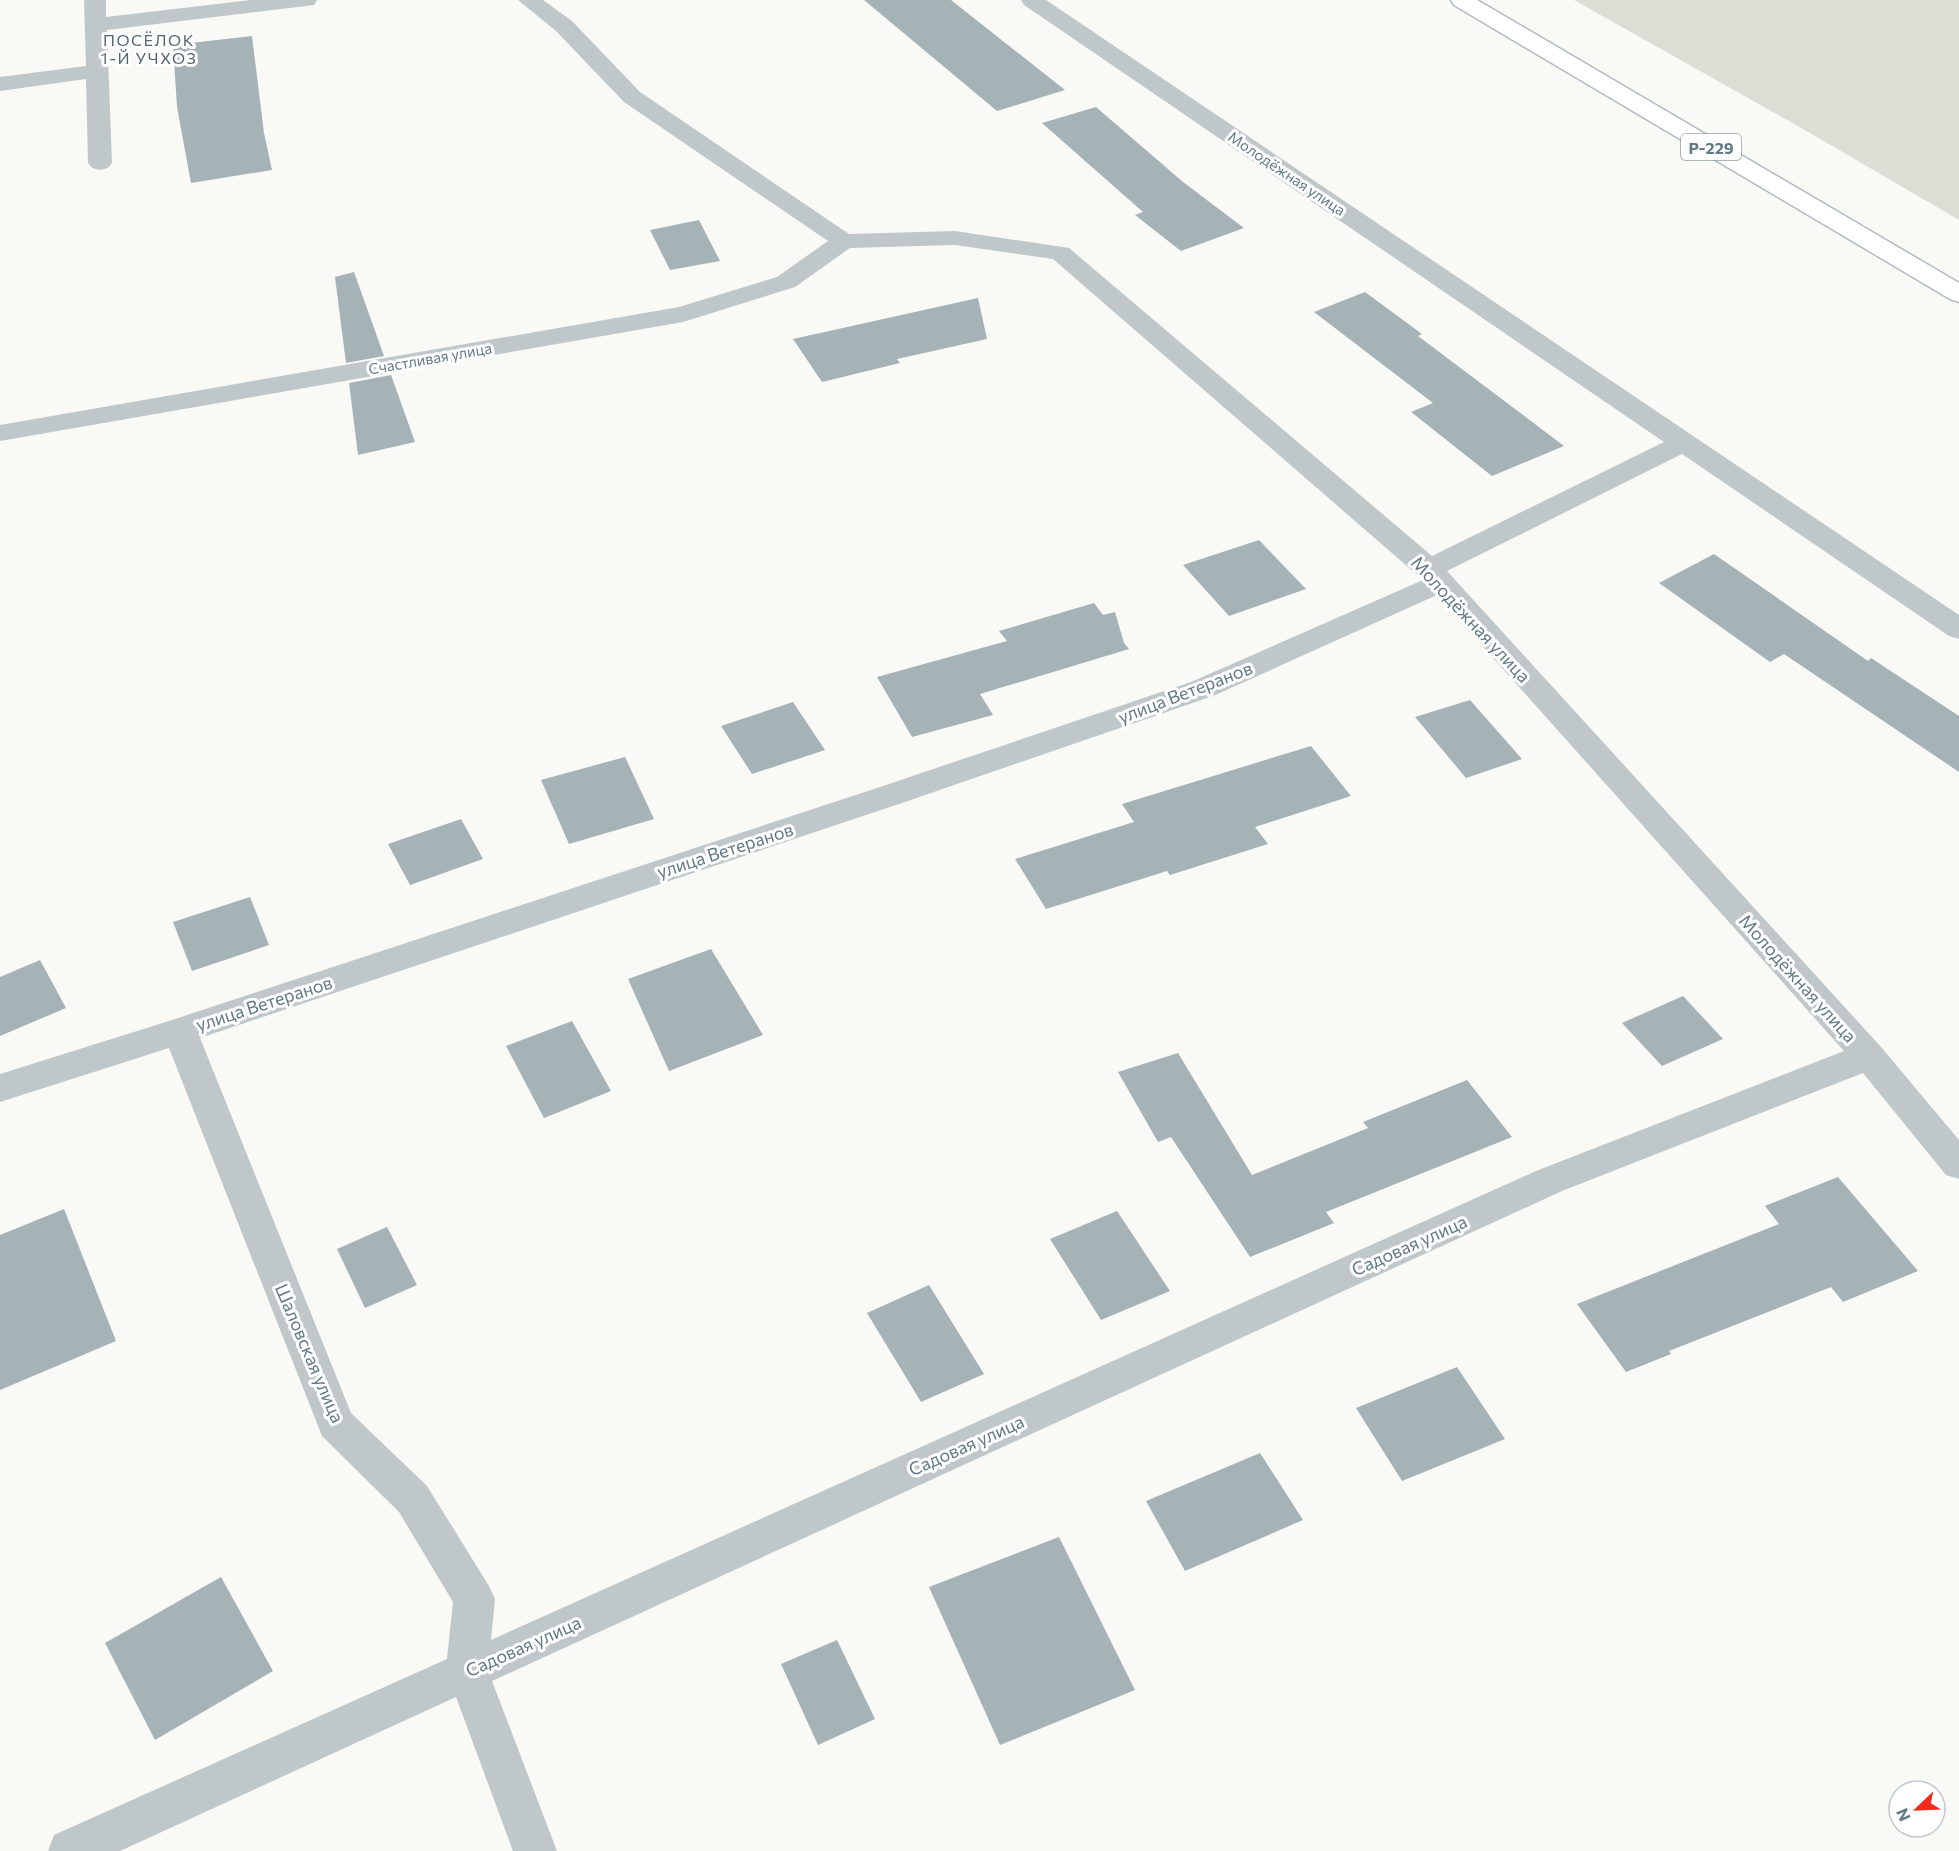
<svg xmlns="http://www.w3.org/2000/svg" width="1959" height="1851" viewBox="0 0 1959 1851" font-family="Commissioner,sans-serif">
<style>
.green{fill:#daded5}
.building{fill:#a5b3b7}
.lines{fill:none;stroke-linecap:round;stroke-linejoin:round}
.major-casing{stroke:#b3bbbe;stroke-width:3}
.minor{fill:#bfc7c9;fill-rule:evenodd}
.major{fill:#fff;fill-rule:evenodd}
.labels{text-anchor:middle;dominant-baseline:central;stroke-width:6;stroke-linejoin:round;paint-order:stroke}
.far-street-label{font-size:15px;fill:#617a84;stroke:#fff}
.far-neighbourhood-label{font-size:16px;letter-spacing:1.5px;fill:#54676e;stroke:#fff}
.shield{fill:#fff;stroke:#90a2a9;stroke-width:1.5}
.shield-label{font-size:16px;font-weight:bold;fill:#617a84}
.street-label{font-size:18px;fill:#617a84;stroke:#fff}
</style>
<rect width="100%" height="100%" fill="#f9f9f6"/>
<!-- green -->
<polygon class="green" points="1574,0 1959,0 1959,220 1810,133"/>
<!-- building -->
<g class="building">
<polygon points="864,0 951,0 1065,90 997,111"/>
<polygon points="252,36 264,133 272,170 191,183 177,107 173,45"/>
<polygon points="1096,107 1183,182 1244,228 1181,251 1135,215 1143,212 1042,123"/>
<polygon points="699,220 720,261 670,270 650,230"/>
<polygon points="354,272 384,356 346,363 335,277"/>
<polygon points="1365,292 1422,334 1418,336 1564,446 1492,476 1411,412 1433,403 1314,312"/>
<polygon points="978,298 987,339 897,359 900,363 822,382 793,339"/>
<polygon points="391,375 415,442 358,455 349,383"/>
<polygon points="1259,540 1306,589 1229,616 1183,565"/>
<polygon points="1714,554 1868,661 1871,658 1959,716 1959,772 1784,654 1770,662 1659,583"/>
<polygon points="1094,603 1103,615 1115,612 1124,643 1129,649 980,694 993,715 912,737 877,677 1007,641 999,631"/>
<polygon points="1470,700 1522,759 1466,778 1415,717"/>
<polygon points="793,702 825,750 752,774 721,726"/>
<polygon points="1311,746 1351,796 1255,827 1268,844 1170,875 1167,871 1046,909 1015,859 1134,822 1122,804"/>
<polygon points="625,757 654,819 569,844 541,780"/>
<polygon points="461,819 483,859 410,885 388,844"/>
<polygon points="250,897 269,945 192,971 173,922"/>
<polygon points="711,949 763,1035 669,1071 628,979"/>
<polygon points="40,960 66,1008 0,1036 0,977"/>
<polygon points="1683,996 1723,1039 1662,1066 1622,1023"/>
<polygon points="572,1021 611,1091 544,1118 506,1046"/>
<polygon points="1178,1053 1252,1175 1368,1128 1363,1122 1467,1080 1512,1137 1326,1212 1334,1223 1250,1257 1171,1137 1158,1142 1118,1072"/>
<polygon points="1838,1177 1918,1271 1843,1302 1831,1287 1669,1351 1671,1354 1626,1372 1577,1304 1779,1224 1765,1206"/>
<polygon points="64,1209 116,1341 0,1390 0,1235"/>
<polygon points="1117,1211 1170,1291 1101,1320 1050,1239"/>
<polygon points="387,1227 417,1285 365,1308 337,1249"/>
<polygon points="929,1285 984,1374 921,1402 867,1313"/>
<polygon points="1457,1367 1505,1439 1402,1481 1356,1408"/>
<polygon points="1260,1453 1303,1520 1185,1571 1146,1501"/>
<polygon points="1059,1537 1135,1690 1000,1745 929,1587"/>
<polygon points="221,1577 273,1671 155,1740 105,1643"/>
<polygon points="837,1640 875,1719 818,1745 781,1664"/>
</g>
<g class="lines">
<!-- major casing -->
<g class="major-casing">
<polygon id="major" points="1451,0 1477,0 1959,283 1959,302 1950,299 1454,5"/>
</g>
<!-- minor -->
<g class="minor">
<polygon points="84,0 106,0 106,17 251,0 317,0 314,5 306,6 107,30 112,163 108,168 100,170 92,168 88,163 86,79 0,91 0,77 86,66"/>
<path d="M 518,0 L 543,0 L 572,21 L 640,92 L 849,234 L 955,231 L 1069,248 L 1432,556 L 1664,442 L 1024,5 L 1021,0 L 1046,0 L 1959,615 L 1959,639 L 1949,636 L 1682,454 L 1447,571 L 1881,1047 L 1959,1140 L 1959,1179 L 1946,1175 L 1863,1073 L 1562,1191 L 492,1681 L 557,1851 L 513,1851 L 456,1697 L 120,1851 L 48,1851 L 54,1835 L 447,1659 L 453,1602 L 399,1512 L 322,1436 L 169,1048 L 0,1102 L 0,1074 L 169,1021 L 877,788 L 1191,682 L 1423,580 L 1053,259 L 955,245 L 850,248 L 795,287 L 683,322 L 0,441 L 0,425 L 679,307 L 777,277 L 828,241 L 624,102 L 556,31 ZM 1437,595 L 1844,1051 L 1536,1171 L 491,1640 L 495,1599 L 489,1586 L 427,1486 L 351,1413 L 200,1038 L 899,804 L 1213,696 Z"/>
</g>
<!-- major -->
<use href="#major" class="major"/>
</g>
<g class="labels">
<!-- far-street labels -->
<g class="far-street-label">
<text transform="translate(1287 173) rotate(34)">Молодёжная улица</text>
<text transform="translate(430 358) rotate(-10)">Счастливая улица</text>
</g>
<!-- far-neighbourhood labels -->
<g class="far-neighbourhood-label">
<text x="149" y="39">ПОСЁЛОК<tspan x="149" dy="18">1-Й УЧХОЗ</tspan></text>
</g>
<!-- shield labels -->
<rect class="shield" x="1681" y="134" width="60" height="26" rx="4.5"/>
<g class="shield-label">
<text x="1711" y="147">Р-229</text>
</g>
<!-- street labels -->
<g class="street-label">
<text transform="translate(1471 619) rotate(47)">Молодёжная улица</text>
<text transform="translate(1185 692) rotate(-21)">улица Ветеранов</text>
<text transform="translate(725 850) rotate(-18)">улица Ветеранов</text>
<text transform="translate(1798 978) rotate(48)">Молодёжная улица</text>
<text transform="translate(264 1003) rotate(-18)">улица Ветеранов</text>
<text transform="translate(1409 1245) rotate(-24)">Садовая улица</text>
<text transform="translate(310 1353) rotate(67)">Шаловская улица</text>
<text transform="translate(966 1445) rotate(-24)">Садовая улица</text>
<text transform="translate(523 1646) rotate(-24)">Садовая улица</text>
</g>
</g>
<!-- north arrow -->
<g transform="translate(1917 1809) rotate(247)"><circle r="28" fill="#ffffff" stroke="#c0cace" stroke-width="1.5"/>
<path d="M0-4.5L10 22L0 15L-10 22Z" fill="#f32b1c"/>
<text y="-9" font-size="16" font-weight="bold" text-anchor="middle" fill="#617a84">N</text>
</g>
</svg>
